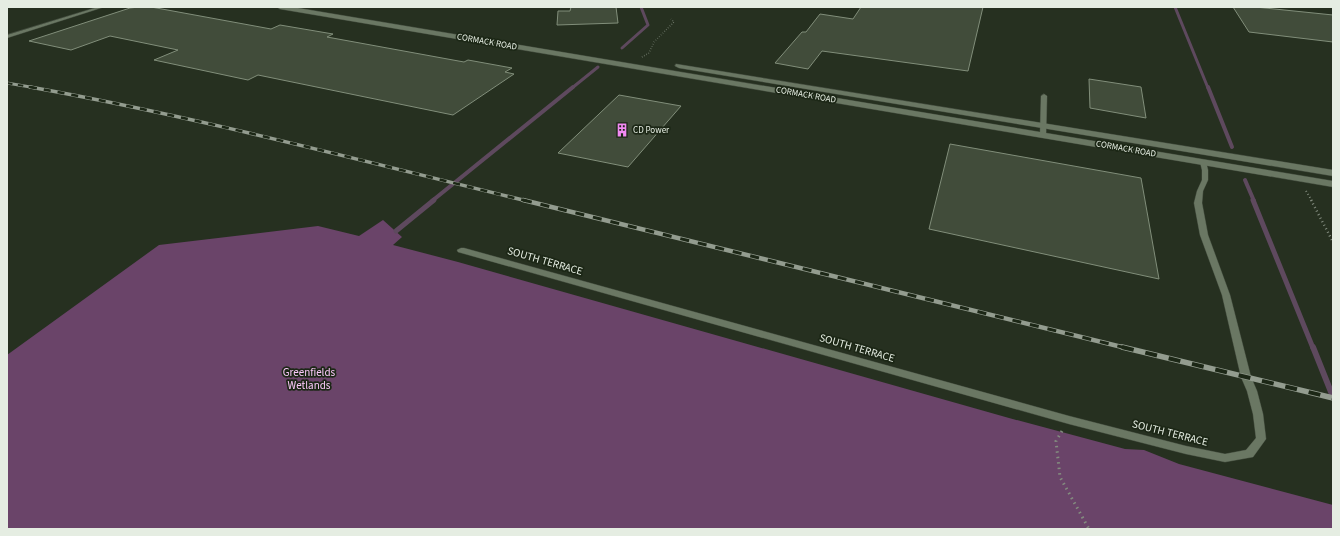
<svg xmlns="http://www.w3.org/2000/svg" width="1340" height="536" viewBox="0 0 1340 536" font-family="'Source Sans 3',sans-serif">
<style>
.green{fill:#6a4469}
.lines{fill:none;stroke-linecap:round;stroke-linejoin:round}
.stream-far3{stroke:#5e495e;stroke-width:3}
.stream-far2{stroke:#5e495e;stroke-width:4}
.stream-far1{stroke:#5e495e;stroke-width:5}
.stream{stroke:#5e495e;stroke-width:6}
.building{fill:#414c3a;stroke:#818e7a}
.lane-casing{stroke:#424b3d;stroke-width:1}
.secondary-casing{stroke:#424b3d;stroke-width:1}
.path-far3{stroke:#838c7f;stroke-width:1.5;stroke-dasharray:0.5 2;stroke-linecap:butt}
.path-far2{stroke:#838c7f;stroke-width:2;stroke-dasharray:1 2.5;stroke-linecap:butt}
.path-far1{stroke:#838c7f;stroke-width:2.5;stroke-dasharray:1 3;stroke-linecap:butt}
.path{stroke:#838c7f;stroke-width:3;stroke-dasharray:1.5 4;stroke-linecap:butt}
.lane{fill:#6a7763;fill-rule:evenodd}
.secondary{fill:#6a7763;fill-rule:evenodd}
.rail-far3-casing{stroke:#939c8f;stroke-width:3}
.rail-far2-casing{stroke:#939c8f;stroke-width:3.5}
.rail-far1-casing{stroke:#939c8f;stroke-width:4.5}
.rail-casing{stroke:#939c8f;stroke-width:5.5}
.rail-far3{stroke:#1c2716;stroke-width:2;stroke-dasharray:5.5;stroke-linecap:butt}
.rail-far2{stroke:#1c2716;stroke-width:2.5;stroke-dasharray:7;stroke-linecap:butt}
.rail-far1{stroke:#1c2716;stroke-width:3;stroke-dasharray:9;stroke-linecap:butt}
.rail{stroke:#1c2716;stroke-width:4;stroke-dasharray:12;stroke-linecap:butt}
.labels{text-anchor:middle;dominant-baseline:central;stroke-width:3.5;stroke-linejoin:round;paint-order:stroke}
.far-street-label{font-size:9px;fill:#e5ede2;stroke:#1c2716}
.far-poi-label{font-size:9px;fill:#e5ede2;stroke:#1c2716;text-anchor:start}
.street-label{font-size:11px;fill:#e5ede2;stroke:#1c2716}
.park-label{font-size:11px;fill:#fcc9fb;stroke:#1c2716}
</style>
<rect width="100%" height="100%" fill="#263020"/>
<!-- green -->
<polygon class="green" points="383,220 402,237 393,245 458,262 1009,418 1125,449 1144,450 1179,464 1333,505 1333,529 7,529 7,355 159,245 318,226 359,236"/>
<g class="lines">
<!-- stream-far3 -->
<g class="stream-far3">
<polyline points="1175,7 1208,88"/>
<polyline points="622,48 648,25 641,7"/>
<polyline points="572,88 598,67"/>
</g>
<!-- stream-far2 -->
<g class="stream-far2">
<polyline points="1208,87 1232,147"/>
<polyline points="1245,180 1254,201"/>
<polyline points="432,201 573,87"/>
</g>
<!-- stream-far1 -->
<g class="stream-far1">
<polyline points="1253,200 1313,348"/>
<polyline points="396,231 434,200"/>
</g>
<!-- stream -->
<polyline class="stream" points="1313,347 1333,397"/>
</g>
<!-- building -->
<g class="building">
<polygon points="139,7 151,7 271,29 280,25 333,34 327,37 464,62 468,60 512,68 505,72 514,74 453,115 258,75 248,80 154,60 178,50 110,36 71,50 29,41 130,8"/>
<polygon points="571,7 616,7 618,23 557,25 558,11 570,11"/>
<polygon points="861,7 983,7 968,71 822,51 808,69 775,63 802,32 806,32 820,14 853,19"/>
<polygon points="1233,7 1255,7 1333,15 1333,42 1249,32"/>
<polygon points="1089,79 1141,87 1146,118 1090,108"/>
<polygon points="619,95 681,106 628,167 558,153"/>
<polygon points="950,144 1141,178 1159,279 929,229"/>
</g>
<g class="lines">
<!-- lane casing -->
<g class="lane-casing">
<g id="lane">
<polygon points="98,7 104,7 7,38 7,35"/>
<polygon points="1044,94 1047,96 1046,135 1043,137 1040,135 1041,96"/>
<polygon points="1203,160 1206,162 1208,170 1208,180 1203,191 1202,203 1208,235 1230,295 1251,377 1257,391 1263,414 1266,439 1253,457 1225,462 1186,454 1069,424 458,252 457,250 461,248 464,248 1069,416 1186,446 1225,454 1246,450 1256,438 1253,414 1247,391 1241,377 1222,295 1200,235 1194,203 1197,191 1202,180 1202,170 1200,162"/>
</g>
</g>
<!-- secondary casing -->
<g class="secondary-casing">
<g id="secondary">
<polygon points="277,7 292,7 1333,181 1333,187 280,9"/>
<polygon points="676,64 1333,170 1333,176 679,68 675,66"/>
</g>
</g>
<!-- path-far3 -->
<polyline class="path-far3" points="642,57 649,53 654,42 674,22 671,19"/>
<!-- path-far2 -->
<polyline class="path-far2" points="1306,191 1312,201"/>
<!-- path-far1 -->
<polyline class="path-far1" points="1311,200 1333,242"/>
<!-- path -->
<polyline class="path" points="1062,431 1056,441 1060,477 1089,529"/>
<!-- lane -->
<use href="#lane" class="lane"/>
<!-- secondary -->
<use href="#secondary" class="secondary"/>
<!-- rail-far3 casing -->
<g class="rail-far3-casing">
<polyline id="rail-far3" points="7,83 36,88"/>
</g>
<!-- rail-far2 casing -->
<g class="rail-far2-casing">
<path id="rail-far2" d="M 30,87 C 198,117 362,161 527,201"/>
</g>
<!-- rail-far1 casing -->
<g class="rail-far1-casing">
<polyline id="rail-far1" points="523,200 1126,348"/>
</g>
<!-- rail casing -->
<g class="rail-casing">
<polyline id="rail" points="1122,347 1333,398"/>
</g>
<!-- rail-far3 -->
<use href="#rail-far3" class="rail-far3"/>
<!-- rail-far2 -->
<use href="#rail-far2" class="rail-far2"/>
<!-- rail-far1 -->
<use href="#rail-far1" class="rail-far1"/>
<!-- rail -->
<use href="#rail" class="rail"/>
</g>
<!-- icons -->
<defs>
<g id="building-bare" transform="scale(1.08)"><path d="M-4-6H4V6H1V3H-1V6H-4ZM-2.5-4.3h1.7v1.8h-1.7ZM.8-4.3h1.7v1.8H.8ZM-2.5-1h1.7V.8h-1.7ZM.8-1h1.7V.8H.8Z" fill="#f28af2" stroke="#1c2716" stroke-width="2.5" paint-order="stroke"/></g>
</defs>
<g fill-rule="evenodd">
<use href="#building-bare" x="622" y="130"/>
</g>
<g class="labels">
<!-- far-street labels -->
<g class="far-street-label">
<text transform="translate(487 42) rotate(10)">CORMACK ROAD</text>
<text transform="translate(806 95) rotate(10)">CORMACK ROAD</text>
<text transform="translate(1126 149) rotate(10)">CORMACK ROAD</text>
</g>
<!-- far-poi labels -->
<g class="far-poi-label">
<text x="633" y="130">CD Power</text>
</g>
<!-- street labels -->
<g class="street-label">
<text transform="translate(545 261) rotate(16)">SOUTH TERRACE</text>
<text transform="translate(857 348) rotate(16)">SOUTH TERRACE</text>
<text transform="translate(1170 433) rotate(14)">SOUTH TERRACE</text>
</g>
<!-- park labels -->
<g class="park-label">
<text x="309" y="372">Greenfields<tspan x="309" dy="13">Wetlands</tspan></text>
</g>
</g>
<!-- border -->
<rect width="1340" height="536" fill="none" stroke="#e5ede2" stroke-width="16"/>
</svg>
